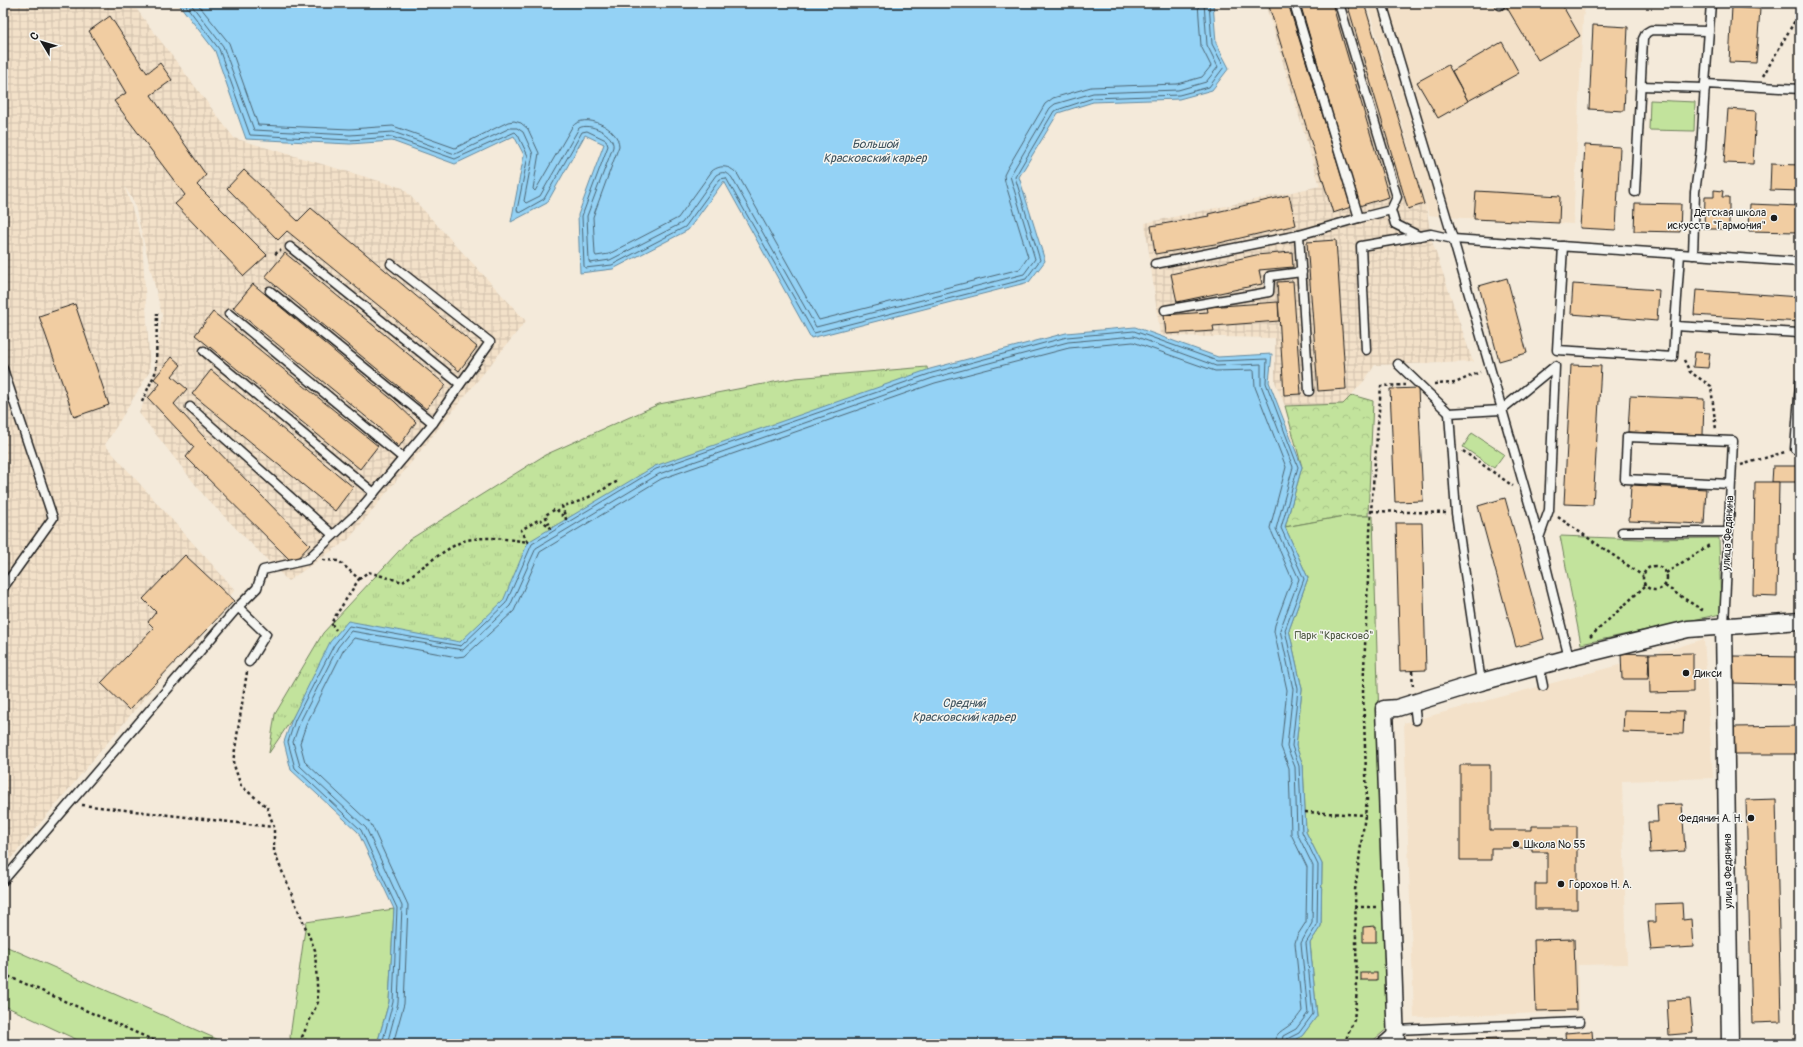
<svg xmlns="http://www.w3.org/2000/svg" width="1803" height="1047" viewBox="0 0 1803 1047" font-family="Pangolin,sans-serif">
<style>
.built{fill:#f3e1c9}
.industrial{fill:url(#industrial-grid)}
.grass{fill:url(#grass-tufts);stroke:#6f805c}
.forest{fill:url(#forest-crowns);stroke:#6f805c}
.park{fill:#c2e39c;stroke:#6f805c}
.water{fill:#94d2f5;stroke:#64899e}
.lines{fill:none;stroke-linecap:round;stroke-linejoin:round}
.shore{stroke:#4c6573;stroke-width:1}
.building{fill:#f1cda2;stroke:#1c1c1c}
.service-casing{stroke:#1c1c1c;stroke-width:11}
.minor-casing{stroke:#1c1c1c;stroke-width:19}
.path{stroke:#1c1c1c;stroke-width:2.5;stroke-dasharray:3 3;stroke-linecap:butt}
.service{stroke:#f6f6f2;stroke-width:8}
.minor{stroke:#f6f6f2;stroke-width:16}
.poi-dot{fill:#1c1c1c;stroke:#f6f6f2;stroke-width:1.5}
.labels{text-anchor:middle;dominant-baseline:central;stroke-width:3;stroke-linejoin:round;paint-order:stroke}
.poi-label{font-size:11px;fill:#1c1c1c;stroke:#f6f6f2;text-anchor:start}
.street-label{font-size:11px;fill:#1c1c1c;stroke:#f6f6f2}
.park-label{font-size:11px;fill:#4e5842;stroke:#f6f6f2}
.water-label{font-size:12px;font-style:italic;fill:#40535d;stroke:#f6f6f2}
</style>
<defs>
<pattern id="industrial-grid" width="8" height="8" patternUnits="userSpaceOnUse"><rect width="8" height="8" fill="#f3e1c9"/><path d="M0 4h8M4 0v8" fill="none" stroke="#d0c0ac"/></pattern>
<pattern id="grass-tufts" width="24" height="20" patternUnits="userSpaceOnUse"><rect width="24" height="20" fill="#c2e39c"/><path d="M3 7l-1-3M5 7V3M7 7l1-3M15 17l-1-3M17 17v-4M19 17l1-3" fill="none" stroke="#a6c286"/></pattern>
<pattern id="forest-crowns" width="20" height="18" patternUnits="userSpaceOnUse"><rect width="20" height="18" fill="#c2e39c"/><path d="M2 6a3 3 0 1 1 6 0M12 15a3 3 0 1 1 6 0" fill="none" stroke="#a6c286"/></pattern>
</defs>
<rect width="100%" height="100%" fill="#f4eada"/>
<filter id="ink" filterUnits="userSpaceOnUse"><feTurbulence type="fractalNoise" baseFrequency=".025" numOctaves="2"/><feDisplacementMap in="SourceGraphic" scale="8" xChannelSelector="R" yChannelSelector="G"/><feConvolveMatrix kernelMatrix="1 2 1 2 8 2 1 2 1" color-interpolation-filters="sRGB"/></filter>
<g filter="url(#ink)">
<!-- built -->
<g class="built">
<polygon points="1367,3 1586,3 1583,18 1573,224 1447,217 1429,215"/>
<polygon points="1704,639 1713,778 1622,781 1627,964 1578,965 1578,1012 1414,1017 1404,723 1619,665"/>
<polygon points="1799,767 1800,767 1799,916"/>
</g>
<!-- industrial -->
<g class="industrial">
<polygon points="3,3 132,3 234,138 403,188 526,321 349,539 288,581 206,498 139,413 154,379 162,315 134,202 125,187 142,240 150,371 105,445 235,590 3,868"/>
<polygon points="1265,3 1365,3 1426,206 1432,241 1473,362 1375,365 1364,381 1343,404 1285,406 1275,382 1275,338 1166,336 1160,334 1145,223 1320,186"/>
</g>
<!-- grass -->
<polygon class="grass" points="927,367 928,374 506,603 466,647 308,689 292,719 269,753 275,714 323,633 409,540 545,455 659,404 795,378"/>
<!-- forest -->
<polygon class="forest" points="1352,395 1373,401 1368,516 1345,516 1285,527 1302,467 1285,406 1343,404"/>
<!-- park -->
<g class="park">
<polygon points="1650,100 1695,102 1694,131 1649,130"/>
<polygon points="1472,433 1504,454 1494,468 1463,447"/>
<polygon points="1345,516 1373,516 1388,1028 1369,1044 1286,1044 1302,1036 1317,1016 1310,943 1321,926 1322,864 1306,832 1303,765 1296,746 1302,689 1289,630 1308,578 1285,527"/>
<polygon points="1560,536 1640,539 1719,538 1721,614 1581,644"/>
<polygon points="394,909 389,1002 377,1044 292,1044 290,1037 306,922"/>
<polygon points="3,945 228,1044 86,1044 3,1005"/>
</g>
<!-- water -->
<g class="water">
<polygon points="178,3 1213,3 1216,43 1229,68 1212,90 1179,99 1093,102 1058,113 1019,177 1045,261 1029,282 811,338 724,181 688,230 613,269 580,273 578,215 604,144 585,135 547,203 511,222 524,155 514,136 455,164 392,141 350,144 246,139 215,51"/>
<polygon points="1135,327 1218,357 1272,354 1269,382 1302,467 1285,527 1308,578 1289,630 1302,689 1296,746 1303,765 1306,832 1322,864 1321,926 1310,943 1317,1016 1302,1036 1286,1044 377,1044 389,1002 394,909 358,832 291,770 284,742 292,719 330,642 348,621 460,642 503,601 528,542 655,466 930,369 1066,333"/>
</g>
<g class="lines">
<!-- shore -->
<g class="shore">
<polyline points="184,3 219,49 250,135 350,140 392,137 455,159 515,132 518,135 528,156 517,210 519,213 544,199 582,132 587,131 606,140 608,146 582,216 584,266 585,268 612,265 685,227 720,179 726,178 814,333 1026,279 1040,260 1015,177 1054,111 1093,98 1179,95 1209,87 1224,67 1212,44 1209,3"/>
<path d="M 190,3 L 223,46 L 254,130 L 350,135 L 393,132 L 455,154 L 510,128 L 517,128 L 523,132 L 533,154 L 524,201 L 526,203 L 540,196 L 579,128 C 589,122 615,134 613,147 L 587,216 L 589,261 L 590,263 L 610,260 L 682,223 L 716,175 C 722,171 728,172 732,178 L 816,327 L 1024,274 L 1035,259 L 1010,176 L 1050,108 L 1055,104 L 1093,93 L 1178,90 L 1206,82 L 1218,67 L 1207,45 L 1204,3"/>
<path d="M 197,3 L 229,43 L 258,125 L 350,129 L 393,126 L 455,148 L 508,122 L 514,121 L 521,123 L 528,129 L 539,153 L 533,189 L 535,191 L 572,127 C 584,111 619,128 619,146 L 593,217 L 595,254 L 596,256 L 609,254 L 678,218 L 712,171 C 721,164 731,166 738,175 L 819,320 L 1020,269 L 1028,257 L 1005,182 L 1004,175 L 1007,169 L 1045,104 L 1053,98 L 1091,87 L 1177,84 L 1202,77 L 1211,66 L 1201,46 L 1198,3"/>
<polyline points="382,1044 393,1002 397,908 361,830 295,768 288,742 295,720 334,645 349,626 461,646 506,603 532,544 656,469 932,373 1067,337 1134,331 1217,361 1267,359 1266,383 1298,467 1281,528 1304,579 1285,630 1298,689 1292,746 1299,766 1302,832 1318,865 1317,925 1306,943 1313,1014 1299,1033 1287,1039 1286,1044"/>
<polyline points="387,1044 398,1003 402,906 366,828 300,766 293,742 300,722 338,647 351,631 463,650 510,606 536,548 659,474 933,378 1068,342 1134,336 1216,366 1261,364 1261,385 1293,467 1276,529 1299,579 1280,630 1293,689 1287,747 1295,767 1297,833 1313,866 1312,923 1301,943 1308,1013 1296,1029 1283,1036 1281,1044"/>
<path d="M 393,1044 L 404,1004 L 408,905 L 371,824 L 305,762 L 300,743 L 306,725 L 343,651 L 354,638 L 457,657 L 465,656 L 514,611 L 540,552 L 661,479 L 935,383 L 1069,348 L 1133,342 L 1215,371 L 1254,370 L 1255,387 L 1286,467 L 1270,528 L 1292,579 L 1275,625 L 1274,631 L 1287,690 L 1281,747 L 1289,768 L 1291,834 L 1307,867 L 1306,922 L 1297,936 L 1295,943 L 1302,1011 C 1299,1015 1295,1021 1291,1024 C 1283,1031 1275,1032 1274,1044"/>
</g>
</g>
<!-- building -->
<g class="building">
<polygon points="1268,3 1288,3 1351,207 1333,213"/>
<polygon points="1300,3 1332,3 1389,197 1359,206"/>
<polygon points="1347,3 1364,3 1424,204 1408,209"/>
<polygon points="1510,3 1561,3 1580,36 1538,60 1506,6"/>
<polygon points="1651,3 1694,3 1694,6"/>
<polygon points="1732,7 1760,9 1756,63 1729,62"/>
<polygon points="110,16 147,73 160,63 172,80 151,95 206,175 197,185 267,255 244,276 175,204 185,195 114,101 126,93 89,31"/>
<polygon points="1593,25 1628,27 1624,111 1589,109"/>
<polygon points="1502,42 1519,73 1468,101 1452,71"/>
<polygon points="1448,65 1468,101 1438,118 1417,82"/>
<polygon points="1728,109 1756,111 1753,164 1724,163"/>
<polygon points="1585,145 1620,147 1616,230 1580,228"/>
<polygon points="1771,164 1800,165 1800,191 1770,190"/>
<polygon points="244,170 298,221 311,208 477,347 459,371 287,231 278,240 227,188"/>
<polygon points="1714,190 1723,191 1722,197 1729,197 1729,229 1704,229 1705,197 1714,197"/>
<polygon points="1476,191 1560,196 1559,223 1474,219"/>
<polygon points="1289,195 1296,225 1215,244 1155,254 1151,226 1209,216 1208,214"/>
<polygon points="1635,203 1681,204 1680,232 1634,231"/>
<polygon points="1750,204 1799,206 1798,232 1749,231"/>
<polygon points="1336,240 1346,389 1318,391 1307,242"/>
<polygon points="1292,252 1293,267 1259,270 1262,284 1177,302 1171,274 1256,255"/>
<polygon points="285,253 446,385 426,409 265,277"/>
<polygon points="1507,278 1527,353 1499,361 1479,286"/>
<polygon points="1293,281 1301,394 1284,395 1277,282"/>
<polygon points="253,284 394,401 416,422 399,447 376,425 233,308"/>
<polygon points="1573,284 1659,290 1657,321 1571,314"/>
<polygon points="1696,290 1800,297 1800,322 1694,315"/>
<polygon points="1278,302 1279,321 1213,326 1214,331 1166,334 1164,315 1208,312 1207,307"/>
<polygon points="75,304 109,405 74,417 39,316"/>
<polygon points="213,312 378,446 360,469 195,335"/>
<polygon points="1695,352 1710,353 1708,368 1693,367"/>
<polygon points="172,357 181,365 172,376 187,389 174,404 203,436 310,545 293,563 186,457 194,447 148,398 160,384 154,379"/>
<polygon points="1571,365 1601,366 1593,505 1564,504"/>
<polygon points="211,370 353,487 335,511 192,394"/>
<polygon points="1418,388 1423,501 1395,502 1390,389"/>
<polygon points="1630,396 1704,399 1703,435 1628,432"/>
<polygon points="1773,466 1800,466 1800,482 1772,482"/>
<polygon points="1755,482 1779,482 1777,596 1753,595"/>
<polygon points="1631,485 1706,489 1704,524 1629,521"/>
<polygon points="1505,498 1544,639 1516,647 1478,506"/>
<polygon points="1396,523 1422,523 1426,670 1400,671"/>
<polygon points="185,555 234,601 129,710 101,683 154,628 148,622 156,612 143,599"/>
<polygon points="1621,653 1649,654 1648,679 1622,679"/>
<polygon points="1693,653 1693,692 1650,693 1649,654"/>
<polygon points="1733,656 1800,657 1800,685 1732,683"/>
<polygon points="1624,710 1684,711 1683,734 1623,732"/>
<polygon points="1800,726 1800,754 1735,754 1734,727"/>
<polygon points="1460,765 1490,765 1490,830 1532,830 1532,826 1577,826 1577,909 1535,909 1535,884 1547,884 1547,852 1532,852 1532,848 1491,848 1491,860 1460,860"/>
<polygon points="1776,799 1781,1022 1752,1023 1746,800"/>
<polygon points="1682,804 1685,851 1650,853 1648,822 1658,822 1657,805"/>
<polygon points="1682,903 1683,920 1691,919 1693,947 1651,950 1648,922 1655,922 1655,904"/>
<polygon points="1376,926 1376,942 1363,942 1363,927"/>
<polygon points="1574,939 1576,1010 1536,1011 1534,940"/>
<rect x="1361" y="973" width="16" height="7"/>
<polygon points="1690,999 1693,1033 1669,1035 1667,1000"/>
<polygon points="1592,1031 1593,1044 1566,1044 1565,1033"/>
<polygon points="1497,1038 1497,1044 1477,1044 1476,1039"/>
</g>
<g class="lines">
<!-- service casing -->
<g class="service-casing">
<g id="service">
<polyline points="1294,3 1359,218 1391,210"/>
<polyline points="1339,3 1397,197 1391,210 1395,224 1419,236"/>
<polyline points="1388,3 1383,6 1453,239 1539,538 1569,658"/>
<polyline points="1499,3 1500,5"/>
<polyline points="1705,84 1711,3"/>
<polyline points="1641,86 1705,88"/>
<polyline points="1635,192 1643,39 1646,33 1651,30 1709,31"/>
<polyline points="1299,235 1309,391"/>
<polyline points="1563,246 1557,350 1673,357 1675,326"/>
<polyline points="290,247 460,384"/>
<polyline points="1680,254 1675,326 1800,333"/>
<polyline points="1693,255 1695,192 1701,150 1705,84 1800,89"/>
<polyline points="1155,264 1299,235 1359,218"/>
<polyline points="270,291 433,423"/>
<polyline points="1165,310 1269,292 1270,276 1302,272"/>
<polyline points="229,314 403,458"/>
<polyline points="1366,350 1361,246 1431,234 1453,239 1800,262"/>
<polyline points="204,351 374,493"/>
<polyline points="1398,364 1449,413"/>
<polyline points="3,369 53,518 3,588"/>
<polyline points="1800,383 1795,449 1800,449"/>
<polyline points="190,407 333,535"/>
<polyline points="1622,532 1728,532"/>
<polyline points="238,607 266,634 249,662"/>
<polyline points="1724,625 1733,441 1627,437 1625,479 1730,484"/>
<polyline points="1539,667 1543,686"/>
<polyline points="1481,682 1456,513 1449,413 1501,410 1555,366 1549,510 1539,538"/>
<polyline points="1414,703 1416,720"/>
<polyline points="3,881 238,607 257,588 263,570 307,560 356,514 433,423 490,342 391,264"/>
<polyline points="1380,1044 1396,1030 1580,1022"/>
</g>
</g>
<!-- minor casing -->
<g class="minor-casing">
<g id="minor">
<polyline points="1724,625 1730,1044"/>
<polyline points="1396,1044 1384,709 1397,708 1481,682 1569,658 1688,629 1800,621"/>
</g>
</g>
<!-- path -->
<g class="path">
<polyline points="1763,76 1800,12"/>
<polyline points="275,254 281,250"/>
<polyline points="1684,360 1690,372 1711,386 1716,430"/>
<polyline points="1434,384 1455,383 1480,372"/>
<polyline points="142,402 156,371 157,313"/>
<polyline points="1463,451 1513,486"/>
<polyline points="1741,465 1785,452"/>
<polyline points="1371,511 1446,513"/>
<polyline points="1558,517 1643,576"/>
<polyline points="323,560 339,561 359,579 331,623 336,630"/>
<circle cx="1655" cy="578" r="12"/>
<polyline points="1666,573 1711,544"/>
<path d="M 359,579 L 368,572 L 403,582 C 417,571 451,544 467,540 C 488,536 508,539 528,542 L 521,530 L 540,519 L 551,528 L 545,515 L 556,509 L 566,519 L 562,506 C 582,503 600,491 618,481"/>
<polyline points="1665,586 1705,612"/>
<polyline points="1590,637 1645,586"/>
<polyline points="1412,671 1413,688"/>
<polyline points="247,672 233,762 241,786 267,807 274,827 274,852 315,950 318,1002 302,1037 309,1044"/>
<polyline points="82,805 273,827"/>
<polyline points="1305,812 1366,815"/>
<polyline points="1355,907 1377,907"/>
<polyline points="3,974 162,1044"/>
<polyline points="1344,1044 1354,1020 1357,990 1355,890 1367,800 1363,692 1371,511 1381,386 1405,385"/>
</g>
<!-- service -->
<use href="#service" class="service"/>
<!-- minor -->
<use href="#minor" class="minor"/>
</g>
</g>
<!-- markers -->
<g class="poi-dot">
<circle cx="1774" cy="218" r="4"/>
<circle cx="1686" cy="673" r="4"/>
<circle cx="1751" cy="818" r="4"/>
<circle cx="1516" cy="844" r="4"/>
<circle cx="1561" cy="884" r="4"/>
</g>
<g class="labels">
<!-- poi labels -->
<g class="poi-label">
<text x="1766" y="212" text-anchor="end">Детская школа<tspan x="1766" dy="13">искусств "Гармония"</tspan></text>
<text x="1694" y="673">Дикси</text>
<text x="1743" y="818" text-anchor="end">Федянин А. Н.</text>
<text x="1524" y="844">Школа № 55</text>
<text x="1569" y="884">Горохов Н. А.</text>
</g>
<!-- street labels -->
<g class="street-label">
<text transform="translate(1728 533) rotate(-87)">улица Федянина</text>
<text transform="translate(1728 871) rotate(-91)">улица Федянина</text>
</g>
<!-- park labels -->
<g class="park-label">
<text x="1334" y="635">Парк "Красково"</text>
</g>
<!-- water labels -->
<g class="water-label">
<text x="875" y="144">Большой<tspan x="875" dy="14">Красковский карьер</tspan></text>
<text x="964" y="703">Средний<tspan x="964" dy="14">Красковский карьер</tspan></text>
</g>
</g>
<!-- margin -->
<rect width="1803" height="1047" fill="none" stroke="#f6f6f2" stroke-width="16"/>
<rect x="8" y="8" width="1787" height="1031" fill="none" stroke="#1c1c1c" stroke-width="1.5" filter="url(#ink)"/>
<!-- north arrow -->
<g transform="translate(42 42) rotate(308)" stroke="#f6f6f2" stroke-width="3" paint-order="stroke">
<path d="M0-3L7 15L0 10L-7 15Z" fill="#1c1c1c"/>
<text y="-6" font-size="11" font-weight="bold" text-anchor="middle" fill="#1c1c1c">С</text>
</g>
</svg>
